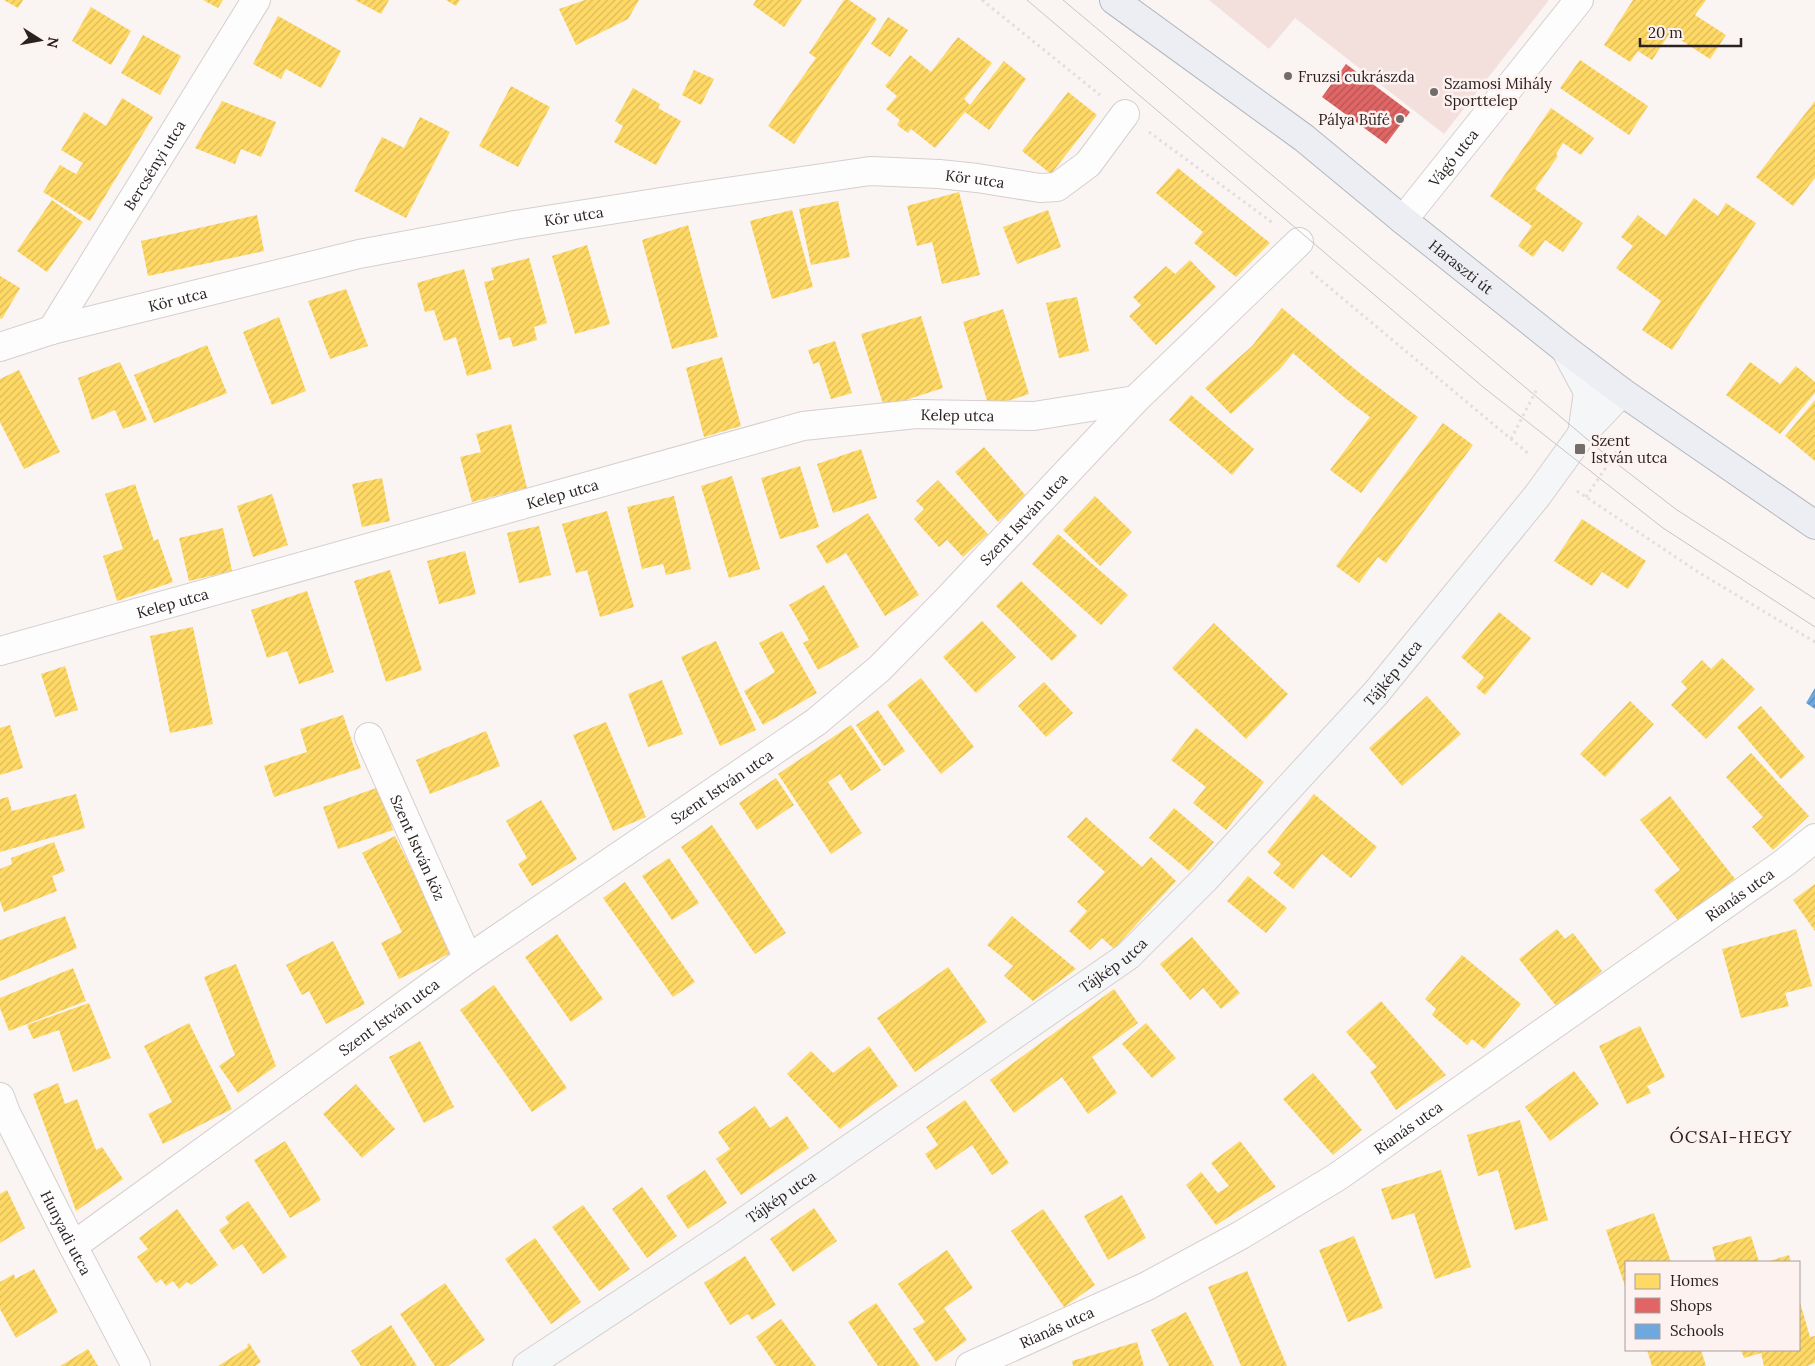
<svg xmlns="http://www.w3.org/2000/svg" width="1815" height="1366" viewBox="0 0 1815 1366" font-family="Lora,serif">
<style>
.green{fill:#f3e0dd}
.homes{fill:url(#homes-hatch)}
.shops{fill:url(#shops-hatch)}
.schools{fill:url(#schools-hatch)}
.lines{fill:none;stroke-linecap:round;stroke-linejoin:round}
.street-casing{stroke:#d5cfce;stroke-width:30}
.secondary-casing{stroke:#d5cfce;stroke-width:30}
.primary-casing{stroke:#b2b6be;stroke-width:30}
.path{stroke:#e0dede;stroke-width:3;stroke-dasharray:2.5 4;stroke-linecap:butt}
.street{stroke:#fefdfd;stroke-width:28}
.secondary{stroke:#f5f6f8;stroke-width:28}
.primary{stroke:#eceef3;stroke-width:28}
.tram{stroke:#c7c5c4;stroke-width:1}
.poi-dot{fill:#726c6a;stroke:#fdf2f0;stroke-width:2}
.labels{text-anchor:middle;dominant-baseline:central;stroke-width:5;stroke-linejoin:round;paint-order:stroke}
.poi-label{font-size:15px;fill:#292221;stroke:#fdf2f0;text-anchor:start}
.street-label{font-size:15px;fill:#292221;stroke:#fdf2f0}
.quarter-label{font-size:18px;letter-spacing:1px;fill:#292221;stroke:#fdf2f0}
</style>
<defs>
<pattern id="homes-hatch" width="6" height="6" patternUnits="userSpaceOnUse" patternTransform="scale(1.25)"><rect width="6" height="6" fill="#ffd966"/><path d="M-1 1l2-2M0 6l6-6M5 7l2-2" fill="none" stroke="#dbba58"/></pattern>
<pattern id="shops-hatch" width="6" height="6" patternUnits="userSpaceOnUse" patternTransform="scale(1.25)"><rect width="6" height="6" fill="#e06666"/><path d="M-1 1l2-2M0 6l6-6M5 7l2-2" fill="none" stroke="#b65454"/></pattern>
<pattern id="schools-hatch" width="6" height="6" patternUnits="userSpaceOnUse" patternTransform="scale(1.25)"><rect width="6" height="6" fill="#6fa8dc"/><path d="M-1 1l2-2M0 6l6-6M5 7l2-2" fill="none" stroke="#5b88b2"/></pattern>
</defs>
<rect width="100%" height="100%" fill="#faf4f3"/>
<!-- green -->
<polygon class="green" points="1209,0 1549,0 1444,134 1295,18 1269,49"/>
<!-- homes -->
<g class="homes">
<polygon points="4,0 23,0 18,8"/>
<polygon points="203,0 223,0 218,8"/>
<polygon points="355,0 389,0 381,14"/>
<polygon points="446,0 460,0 456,6"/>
<polygon points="585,0 639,0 628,19 576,45 559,9"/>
<polygon points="756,0 802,0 784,27 753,5"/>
<polygon points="844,0 849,0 877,19 794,144 768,126 816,58 809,53"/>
<polygon points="1633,0 1706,0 1695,15 1726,35 1710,59 1670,33 1652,60 1638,51 1630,62 1604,45"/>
<polygon points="91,7 131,31 111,65 72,41"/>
<polygon points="278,16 341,51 321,88 286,69 281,79 253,64"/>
<polygon points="888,17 908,30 890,57 871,44"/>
<polygon points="143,35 181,56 160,95 121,73"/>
<polygon points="958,37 992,63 964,99 970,105 1004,61 1026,79 989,130 965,112 935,148 911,129 908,133 897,125 900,120 886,109 897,96 885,86 910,55 931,72"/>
<polygon points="1580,60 1648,106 1629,135 1560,88"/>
<polygon points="694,70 714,79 701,105 682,95"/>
<polygon points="511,86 550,107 518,167 479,146"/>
<polygon points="633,88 660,104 658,108 681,121 656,165 614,142 623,126 615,121"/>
<polygon points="1068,92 1097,115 1051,174 1022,151"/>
<polygon points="122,98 153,117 90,221 43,192 60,165 76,174 83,163 61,150 84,112 106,126"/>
<polygon points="222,101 276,122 261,157 241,149 235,164 195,148"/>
<polygon points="1815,101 1815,178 1793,206 1756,177"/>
<polygon points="1551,108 1594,138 1581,155 1563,143 1556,154 1558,156 1535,189 1583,223 1563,252 1545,240 1533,257 1518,246 1532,226 1490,196"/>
<polygon points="420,117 450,132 406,218 354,191 382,137 404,148"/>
<polygon points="1178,168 1270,243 1236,277 1194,243 1203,232 1156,193"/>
<polygon points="959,192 980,275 942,284 932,242 917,246 907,206"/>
<polygon points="1694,198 1718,216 1726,203 1756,223 1672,350 1642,330 1661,301 1616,268 1633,246 1621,237 1638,215 1666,236"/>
<polygon points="52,200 83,222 47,272 17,251"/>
<polygon points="838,201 850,257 811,265 799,209"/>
<polygon points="792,210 813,287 772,299 750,221"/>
<polygon points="1048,210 1061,247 1017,264 1003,227"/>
<polygon points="257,215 264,251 148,276 141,241"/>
<polygon points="688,225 718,337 672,349 642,240"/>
<polygon points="587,245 610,324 575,334 552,256"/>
<polygon points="529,258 547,323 534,327 537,340 513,347 510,337 499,340 484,282 494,280 491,268"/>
<polygon points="1190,260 1216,287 1156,345 1129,316 1141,305 1133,297 1166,266 1175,274"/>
<polygon points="464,269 492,369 467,376 456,337 444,341 434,310 425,312 417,283"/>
<polygon points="0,276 20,288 2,319 0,318"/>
<polygon points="346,289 368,346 330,359 308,301"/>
<polygon points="1077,297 1089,351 1059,358 1046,303"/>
<polygon points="1282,308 1362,375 1418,417 1361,493 1330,470 1370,417 1345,398 1293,353 1280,369 1231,414 1205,388 1252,346"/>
<polygon points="1003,309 1029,394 989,407 963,322"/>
<polygon points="921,316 943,388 884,407 861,334"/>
<polygon points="279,317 306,391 272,405 243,332"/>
<polygon points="835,341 852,393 831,399 819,362 813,364 808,350"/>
<polygon points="207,345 227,393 154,423 134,375"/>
<polygon points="722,357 741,426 704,437 686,368"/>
<polygon points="120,362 147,420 123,429 115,410 92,420 78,378"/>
<polygon points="1750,362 1780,384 1796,366 1815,382 1815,393 1780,434 1726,395"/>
<polygon points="19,370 60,452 24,469 0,422 0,379"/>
<polygon points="1191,395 1254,449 1232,475 1169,420"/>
<polygon points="1815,400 1815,461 1785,436"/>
<polygon points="1443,423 1473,445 1386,563 1378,557 1359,583 1336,566"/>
<polygon points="511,424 527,488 472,502 460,457 481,452 476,434"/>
<polygon points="984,447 1027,497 998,522 955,472"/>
<polygon points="861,449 877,498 833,513 817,464"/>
<polygon points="800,466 819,527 780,539 761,478"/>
<polygon points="732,476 760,569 729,578 701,486"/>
<polygon points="382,478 390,521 362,527 352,484"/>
<polygon points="938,480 988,534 963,557 947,540 939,547 914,519 924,509 916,501"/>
<polygon points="135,484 154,541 158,539 173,582 117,601 103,556 123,549 105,494"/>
<polygon points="272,494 288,545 253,557 237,506"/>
<polygon points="674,496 691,569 666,575 663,564 642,569 627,507"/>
<polygon points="1095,496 1132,532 1100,566 1063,530"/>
<polygon points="607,511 634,607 600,617 587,570 576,573 562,524"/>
<polygon points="868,513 919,595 885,616 846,553 827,564 816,546"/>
<polygon points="1582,519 1646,561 1628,589 1602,572 1592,586 1554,561"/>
<polygon points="539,526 551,575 519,583 507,533"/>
<polygon points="223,528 232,571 189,581 179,538"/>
<polygon points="1058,534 1128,595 1101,625 1032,564"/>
<polygon points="465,551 476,594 439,604 427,561"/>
<polygon points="390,570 422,670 386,682 354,581"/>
<polygon points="1021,581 1077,636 1052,661 996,606"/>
<polygon points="824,585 859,647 818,670 803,643 809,640 789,605"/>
<polygon points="307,591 334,672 299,684 287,651 267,658 251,610"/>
<polygon points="1499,612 1531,638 1485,695 1476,687 1484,677 1461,657"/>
<polygon points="982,621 1016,657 976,693 943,657"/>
<polygon points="1214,623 1288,694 1246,739 1172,668"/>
<polygon points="193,627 213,724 170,733 150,636"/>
<polygon points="782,631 817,693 763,725 744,691 775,672 759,643"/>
<polygon points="716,641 756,730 720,746 681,657"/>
<polygon points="1722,658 1755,689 1706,739 1671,705 1687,688 1681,682 1702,660 1711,669"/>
<polygon points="65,666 78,710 55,717 41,674"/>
<polygon points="921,678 974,747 941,774 887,705"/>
<polygon points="662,680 683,734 648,747 628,694"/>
<polygon points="1044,682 1073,713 1046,737 1018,706"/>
<polygon points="1427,696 1461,734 1402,786 1369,748"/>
<polygon points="1630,701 1654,724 1605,777 1580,754"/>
<polygon points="1761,706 1805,757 1781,779 1737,727"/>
<polygon points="878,710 905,751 884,766 856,725"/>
<polygon points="343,715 361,768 274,797 264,766 307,752 300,729"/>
<polygon points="606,722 646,817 613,831 573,735"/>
<polygon points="10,725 23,768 0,775 0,728"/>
<polygon points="851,725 881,770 851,791 840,774 828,782 862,833 831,854 778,774"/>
<polygon points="1196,728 1264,782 1226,830 1193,803 1206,787 1171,760"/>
<polygon points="486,731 500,766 430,794 416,760"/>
<polygon points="1751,753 1809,816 1773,850 1752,827 1763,817 1726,777"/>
<polygon points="776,778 794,805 757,830 739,803"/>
<polygon points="379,787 393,830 338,849 323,807"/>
<polygon points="76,794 85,828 0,852 0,799 8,797 12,811"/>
<polygon points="1314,794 1377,847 1351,878 1322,854 1293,889 1273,873 1281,864 1267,852"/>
<polygon points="1670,796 1735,879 1679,922 1654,890 1680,870 1640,820"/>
<polygon points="541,800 577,859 532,886 518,864 527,858 506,821"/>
<polygon points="1174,808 1214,842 1189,871 1149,838"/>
<polygon points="1086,817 1142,867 1151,857 1176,881 1114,949 1102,938 1090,950 1069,931 1087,911 1077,902 1105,872 1067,837"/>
<polygon points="712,825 786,933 755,954 681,847"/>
<polygon points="395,836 453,952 399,979 381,943 402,932 362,853"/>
<polygon points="54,842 65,871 52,876 57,891 4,912 0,901 0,869 12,864 11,858"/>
<polygon points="669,858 699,903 672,920 642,876"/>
<polygon points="1248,876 1287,908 1266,933 1227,901"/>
<polygon points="625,882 695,982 673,997 603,898"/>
<polygon points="1815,884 1815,931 1793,900"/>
<polygon points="65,916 77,948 0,981 0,940"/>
<polygon points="1012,916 1076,969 1033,1001 1004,976 1013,966 987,945"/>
<polygon points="1557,929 1565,939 1573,933 1602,971 1557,1007 1519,959"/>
<polygon points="1796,929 1812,986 1785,993 1789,1006 1741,1018 1722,949"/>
<polygon points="557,934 603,999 571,1022 525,957"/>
<polygon points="1192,937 1240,993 1221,1009 1203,988 1190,1000 1160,964"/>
<polygon points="333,941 365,1004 326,1024 309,991 302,995 286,965"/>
<polygon points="1462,955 1521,1004 1484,1049 1472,1039 1467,1045 1432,1015 1436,1009 1425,999"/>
<polygon points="236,964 276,1066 238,1093 219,1066 235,1055 204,977"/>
<polygon points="948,967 987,1022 915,1072 877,1018"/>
<polygon points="73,968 86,1001 9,1031 0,1008 0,998"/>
<polygon points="494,985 567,1088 532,1112 460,1010"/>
<polygon points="1114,989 1138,1023 1092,1057 1117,1093 1088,1114 1062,1077 1014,1113 990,1080"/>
<polygon points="1381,1001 1446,1075 1396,1110 1370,1072 1377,1067 1346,1032"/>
<polygon points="89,1003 111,1058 73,1072 59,1030 33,1039 27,1025"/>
<polygon points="189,1023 232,1109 163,1144 148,1114 172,1102 144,1046"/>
<polygon points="1146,1023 1176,1058 1152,1078 1122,1044"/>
<polygon points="1640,1026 1665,1077 1647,1086 1651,1093 1627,1104 1599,1046"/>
<polygon points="420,1041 454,1107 424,1123 389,1057"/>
<polygon points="869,1046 898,1086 840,1129 787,1074 811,1051 833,1073"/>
<polygon points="1574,1071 1599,1104 1550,1141 1525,1107"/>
<polygon points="1313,1073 1362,1130 1333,1155 1283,1099"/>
<polygon points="58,1083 65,1104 77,1099 96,1150 102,1147 123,1179 76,1211 33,1094"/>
<polygon points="356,1084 395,1129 362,1158 323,1114"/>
<polygon points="965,1100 1009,1163 992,1175 972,1145 936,1170 925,1154 938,1145 926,1127"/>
<polygon points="755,1106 770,1128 787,1116 809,1148 741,1195 716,1159 730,1149 718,1132"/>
<polygon points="1520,1120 1548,1220 1515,1230 1498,1170 1478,1176 1467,1135"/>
<polygon points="285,1141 321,1200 290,1218 254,1160"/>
<polygon points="1240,1141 1276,1187 1216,1225 1186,1185 1201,1172 1218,1193 1229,1186 1211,1163"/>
<polygon points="705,1170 727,1203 688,1229 666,1196"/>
<polygon points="1441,1170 1471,1267 1435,1279 1414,1213 1392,1220 1381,1189"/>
<polygon points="642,1187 677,1236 647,1258 612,1209"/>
<polygon points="7,1190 25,1228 0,1243 0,1194"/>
<polygon points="1122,1195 1146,1238 1108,1260 1084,1216"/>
<polygon points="248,1201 287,1257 263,1274 242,1244 233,1250 219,1230 229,1223 225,1217"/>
<polygon points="583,1205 630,1269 599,1291 552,1227"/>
<polygon points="814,1208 837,1241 793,1272 770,1239"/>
<polygon points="177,1209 218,1265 191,1285 187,1282 179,1289 173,1281 166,1286 161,1279 156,1283 137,1257 148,1249 139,1238"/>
<polygon points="1043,1209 1095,1285 1064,1307 1011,1231"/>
<polygon points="1654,1213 1671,1262 1626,1262 1626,1289 1606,1230"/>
<polygon points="1354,1236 1383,1308 1348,1322 1319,1250"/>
<polygon points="1751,1236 1759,1262 1716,1262 1712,1247"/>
<polygon points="535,1238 581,1302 551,1324 505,1259"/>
<polygon points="947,1250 973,1288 944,1308 967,1340 936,1362 913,1329 925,1322 898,1284"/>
<polygon points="1789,1255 1791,1262 1766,1262"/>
<polygon points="745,1256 776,1305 752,1320 748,1314 730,1325 704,1283"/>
<polygon points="34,1269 58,1312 16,1338 0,1309 0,1282 14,1274 15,1279"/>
<polygon points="1247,1271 1287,1366 1241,1366 1208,1287"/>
<polygon points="445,1283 485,1340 448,1366 435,1366 400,1314"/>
<polygon points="1799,1299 1810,1337 1815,1336 1815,1363 1807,1366 1764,1366 1761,1353 1744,1358 1741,1350 1799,1350"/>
<polygon points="876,1303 920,1366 878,1366 848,1322"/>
<polygon points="1186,1312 1214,1366 1169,1366 1151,1330"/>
<polygon points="781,1319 807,1354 816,1366 776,1366 756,1337"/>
<polygon points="391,1325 417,1366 361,1366 351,1351"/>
<polygon points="1137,1342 1144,1366 1073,1366 1072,1361"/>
<polygon points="249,1343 261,1362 255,1366 218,1366 248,1347 247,1345"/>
<polygon points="88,1349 98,1366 60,1366"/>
<polygon points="1647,1350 1701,1350 1706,1366 1652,1366"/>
</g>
<!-- shops -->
<polygon class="shops" points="1346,64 1410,112 1386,144 1322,97"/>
<!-- schools -->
<polygon class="schools" points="1815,688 1815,709 1806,703"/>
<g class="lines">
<!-- street casing -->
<g class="street-casing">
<g id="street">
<path id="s1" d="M 1403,220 L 1579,0"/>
<path id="s2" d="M 52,330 L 256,0"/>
<path id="s3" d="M 0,347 L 52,330 L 359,254 L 515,225 L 693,197 L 870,171 L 939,174 L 977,178 L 1040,188 L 1057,187 L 1088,164 L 1125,114"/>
<path id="s4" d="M 0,651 L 803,426 L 916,414 L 1034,416 L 1135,400"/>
<path id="s5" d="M 369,737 L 468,959"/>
<path id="s6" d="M 0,1097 L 6,1113 L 73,1246 L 136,1366"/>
<path id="s7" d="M 73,1246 L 468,959 L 816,722 L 879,669 L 945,602 L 1135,400 L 1299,242"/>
<path id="s8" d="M 970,1366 L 1147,1286 L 1241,1235 L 1337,1177 L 1784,863 L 1815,838"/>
</g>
</g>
<!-- secondary casing -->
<g class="secondary-casing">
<g id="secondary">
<polyline points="1565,349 1588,392 1582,434"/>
<path id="s9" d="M 527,1366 L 722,1237 L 1128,956 L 1205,879 L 1376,693 L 1537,496 L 1582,434 L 1622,392"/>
</g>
</g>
<!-- primary casing -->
<g class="primary-casing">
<g id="primary">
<path id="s10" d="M 1114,0 L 1304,138 L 1403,220 L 1565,349 L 1622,392 L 1815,525"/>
</g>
</g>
<!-- path -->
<g class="path">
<polyline points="982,0 1100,95"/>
<polyline points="1149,132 1273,223"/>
<polyline points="1311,272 1529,454"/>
<polyline points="1511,439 1538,387"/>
<polyline points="1577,491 1698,572 1815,642"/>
<polyline points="1586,497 1617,451"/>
</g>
<!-- street -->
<use href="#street" class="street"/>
<!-- secondary -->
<use href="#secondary" class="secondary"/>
<!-- primary -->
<use href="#primary" class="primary"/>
<!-- tram -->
<g class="tram">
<polyline points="1027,0 1483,387 1663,528 1815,627"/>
<polyline points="1063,0 1612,460 1677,510 1815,599"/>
</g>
</g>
<!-- markers -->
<g class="poi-dot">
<circle cx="1288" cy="76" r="5"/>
<circle cx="1434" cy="92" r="5"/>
<circle cx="1400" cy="119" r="5"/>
<rect x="1574" y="443" width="12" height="12" rx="2.5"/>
</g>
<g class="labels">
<!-- poi labels -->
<g class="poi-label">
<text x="1298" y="76">Fruzsi cukrászda</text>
<text x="1444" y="83">Szamosi Mihály<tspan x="1444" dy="17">Sporttelep</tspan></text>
<text x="1390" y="119" text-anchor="end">Pálya Büfé</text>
<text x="1591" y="440">Szent<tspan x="1591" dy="17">István utca</tspan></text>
</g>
<!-- street labels -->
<g class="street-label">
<text stroke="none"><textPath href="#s1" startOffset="80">Vágó utca</textPath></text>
<text stroke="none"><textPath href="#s2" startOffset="194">Bercsényi utca</textPath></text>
<text stroke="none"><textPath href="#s3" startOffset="994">Kör utca</textPath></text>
<text stroke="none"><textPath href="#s3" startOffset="589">Kör utca</textPath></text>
<text stroke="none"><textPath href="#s10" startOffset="438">Haraszti út</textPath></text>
<text stroke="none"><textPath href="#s3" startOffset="184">Kör utca</textPath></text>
<text stroke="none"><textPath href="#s4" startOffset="989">Kelep utca</textPath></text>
<text stroke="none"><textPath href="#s4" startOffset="584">Kelep utca</textPath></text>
<text stroke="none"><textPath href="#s7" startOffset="1200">Szent István utca</textPath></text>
<text stroke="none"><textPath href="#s4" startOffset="179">Kelep utca</textPath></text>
<text stroke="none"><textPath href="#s9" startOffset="1115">Tájkép utca</textPath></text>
<text stroke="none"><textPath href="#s7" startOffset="795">Szent István utca</textPath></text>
<text stroke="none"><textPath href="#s5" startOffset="121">Szent István köz</textPath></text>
<text stroke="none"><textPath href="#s8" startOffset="905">Rianás utca</textPath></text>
<text stroke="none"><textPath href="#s9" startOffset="710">Tájkép utca</textPath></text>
<text stroke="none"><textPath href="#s7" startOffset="390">Szent István utca</textPath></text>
<text stroke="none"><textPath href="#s8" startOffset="500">Rianás utca</textPath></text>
<text stroke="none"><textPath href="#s9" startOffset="305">Tájkép utca</textPath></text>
<text stroke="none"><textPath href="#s6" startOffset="151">Hunyadi utca</textPath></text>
<text stroke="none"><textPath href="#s8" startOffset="95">Rianás utca</textPath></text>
</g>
<!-- quarter labels -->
<g class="quarter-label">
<text x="1731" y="1136">ÓCSAI-HEGY</text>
</g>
</g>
<!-- legend -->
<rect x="1625" y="1261" width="175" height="90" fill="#fdf2f0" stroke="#a89f9d"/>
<rect x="1635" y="1274" width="25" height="15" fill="#ffd966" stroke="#a89f9d"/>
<text x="1670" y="1286" font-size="15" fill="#292221">Homes</text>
<rect x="1635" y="1298" width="25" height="15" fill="#e06666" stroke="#a89f9d"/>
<text x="1670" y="1311" font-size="15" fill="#292221">Shops</text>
<rect x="1635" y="1324" width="25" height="15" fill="#6fa8dc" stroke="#a89f9d"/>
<text x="1670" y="1336" font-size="15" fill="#292221">Schools</text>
<!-- north arrow -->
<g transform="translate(40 40) rotate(101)" stroke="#fdf2f0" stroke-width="4" paint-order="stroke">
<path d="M0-4L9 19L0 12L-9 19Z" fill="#292221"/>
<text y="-8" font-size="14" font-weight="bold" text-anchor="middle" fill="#292221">N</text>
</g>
<!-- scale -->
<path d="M1640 38v8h101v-8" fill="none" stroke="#292221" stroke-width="2.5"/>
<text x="1648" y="38" font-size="15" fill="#292221" stroke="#fdf2f0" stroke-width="4" paint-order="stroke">20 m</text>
</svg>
